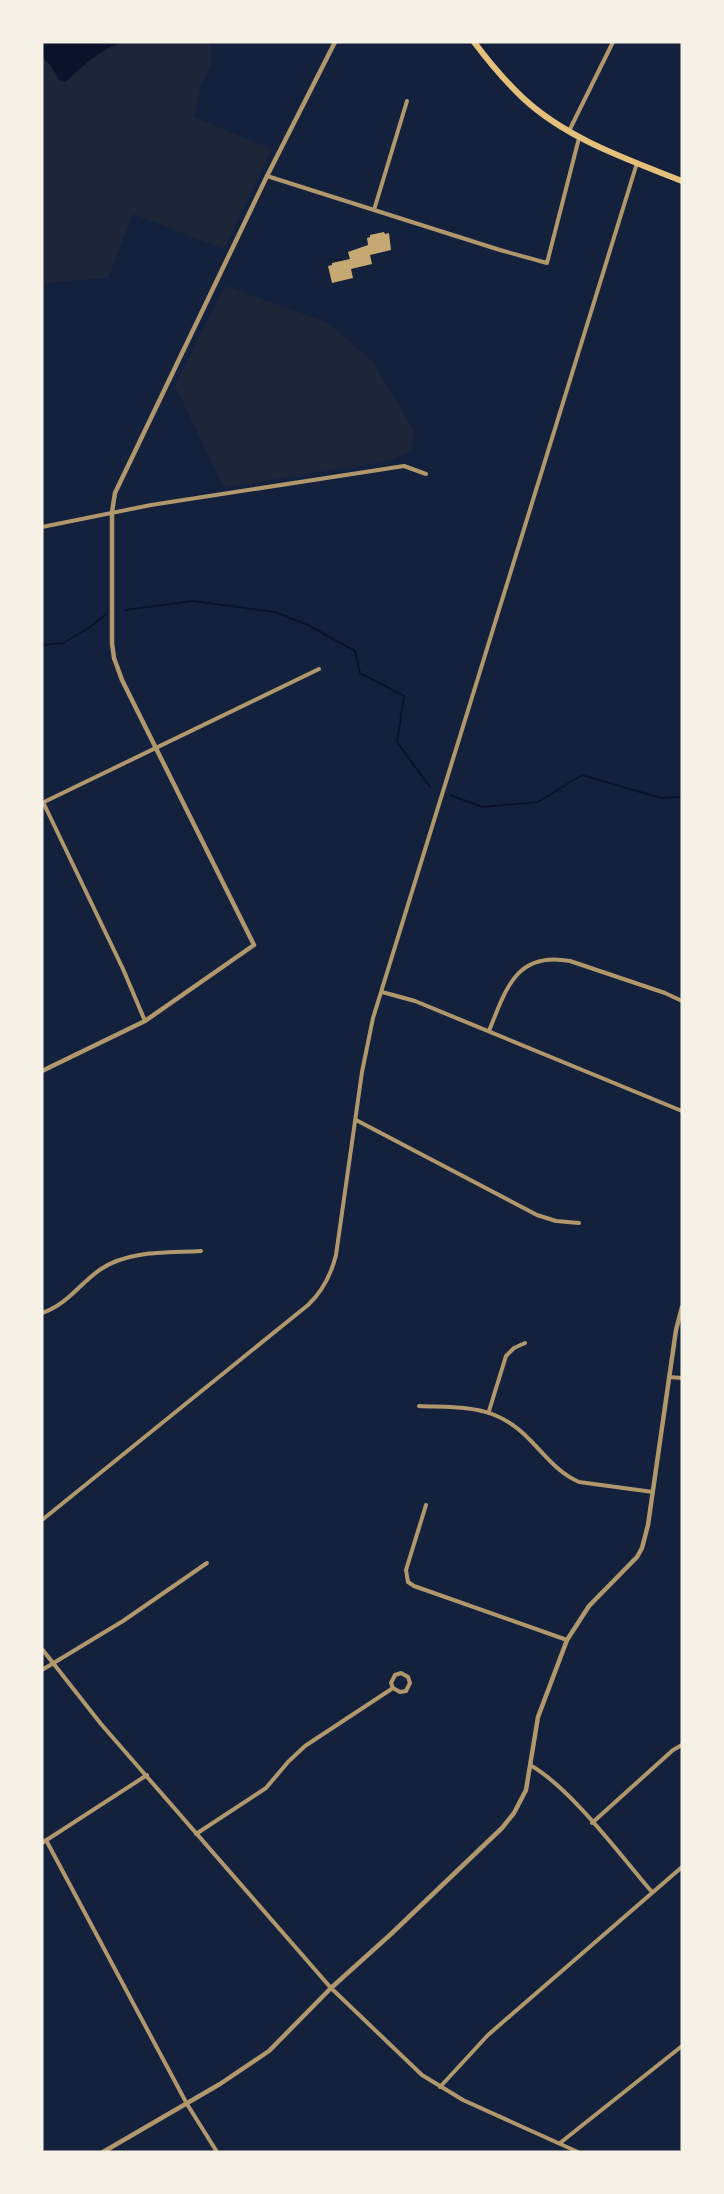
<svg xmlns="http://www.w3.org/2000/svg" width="724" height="2194" viewBox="0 0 724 2194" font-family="Karla,sans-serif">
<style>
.green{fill:#1d2539}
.water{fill:#0b132b}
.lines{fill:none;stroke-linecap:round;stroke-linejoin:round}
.stream{stroke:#0b132b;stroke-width:2}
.building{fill:#c6a872}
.minor{stroke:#b1986c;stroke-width:4}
.tertiary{stroke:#b1986c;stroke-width:4.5}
.primary{stroke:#e5c07b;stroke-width:6}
</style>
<rect width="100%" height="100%" fill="#14213d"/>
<!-- green -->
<g class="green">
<polygon points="42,42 211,42 211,65 201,86 194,117 272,149 224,249 133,214 108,278 42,283"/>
<polygon points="225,286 329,323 373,362 415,432 411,452 388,461 224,488 175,386"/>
</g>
<!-- water -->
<path class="water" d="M 42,42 L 147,42 C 139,44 131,42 123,43 C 104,46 79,69 66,82 L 60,81 L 51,66 L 42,57 Z"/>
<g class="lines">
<!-- stream -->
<g class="stream">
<polyline points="125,610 193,601 275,612 308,625 355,651 360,673 404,696 397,742 430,787"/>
<polyline points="42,645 63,643 89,628 106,614"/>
<polyline points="450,795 483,807 538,802 582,775 661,798 681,797 682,795"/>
</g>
</g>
<!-- building -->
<polygon class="building" points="384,232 385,234 389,233 391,250 370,255 372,264 351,269 353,278 332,283 328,266 332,265 332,263 350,259 348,252 368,245 367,238 370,237 370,235"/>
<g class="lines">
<!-- minor -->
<g class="minor">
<polyline points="569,131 613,42"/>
<polyline points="267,176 500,250 547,263 579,138"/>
<polyline points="374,210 407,101"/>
<polyline points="42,527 151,505 404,466 426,474"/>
<polyline points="43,802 123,969 145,1021"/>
<polyline points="42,803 319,669"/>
<polyline points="382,992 415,1001 682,1111"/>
<path d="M 489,1031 C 506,989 516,951 570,961 L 665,993 L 682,1001"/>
<polyline points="356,1120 537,1215 556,1221 579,1223"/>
<path d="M 42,1313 C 67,1305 80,1283 101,1269 C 129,1250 168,1253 201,1251"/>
<polyline points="669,1377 682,1378"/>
<path d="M 419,1406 C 464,1408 496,1404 530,1440 C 546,1456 558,1473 579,1482 L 653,1492"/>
<polyline points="489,1411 506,1356 514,1348 525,1343"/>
<polyline points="426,1505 406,1570 408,1582 414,1586 567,1640"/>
<path d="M 42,1520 L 308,1305 C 323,1291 331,1275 336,1255 L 362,1072 L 373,1018 L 637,163"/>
<polyline points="42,1649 101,1724 331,1988 422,2075 463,2100 578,2152"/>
<polyline points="42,1670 123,1621 207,1563"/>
<path d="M 530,1765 C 571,1788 620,1855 652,1892"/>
<polyline points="592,1823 673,1750 682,1745"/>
<polyline points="196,1834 266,1788 288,1762 305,1746 393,1688 400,1692 406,1691 410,1683 408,1677 401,1673 395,1675 391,1683 393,1688"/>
<polyline points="46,1840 187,2104 217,2152"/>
<polyline points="42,1843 147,1775"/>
<polyline points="440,2087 488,2035 682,1867"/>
<polyline points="560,2143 682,2046"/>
</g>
<!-- tertiary -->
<g class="tertiary">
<polyline points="42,1071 145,1021 254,945 122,680 114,658 112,643 112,512 115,493 267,176 335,42"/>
<polyline points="103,2152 220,2084 269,2051 331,1988 391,1934 502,1828 514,1813 526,1790 538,1717 567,1640 589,1606 637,1557 642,1548 648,1525 676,1330 682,1307"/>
</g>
<!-- primary -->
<path class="primary" d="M 474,42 C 489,62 505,81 523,98 C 567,139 627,159 682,181"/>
</g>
<!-- border -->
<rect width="724" height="2194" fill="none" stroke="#f6f1e7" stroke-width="87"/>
</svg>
